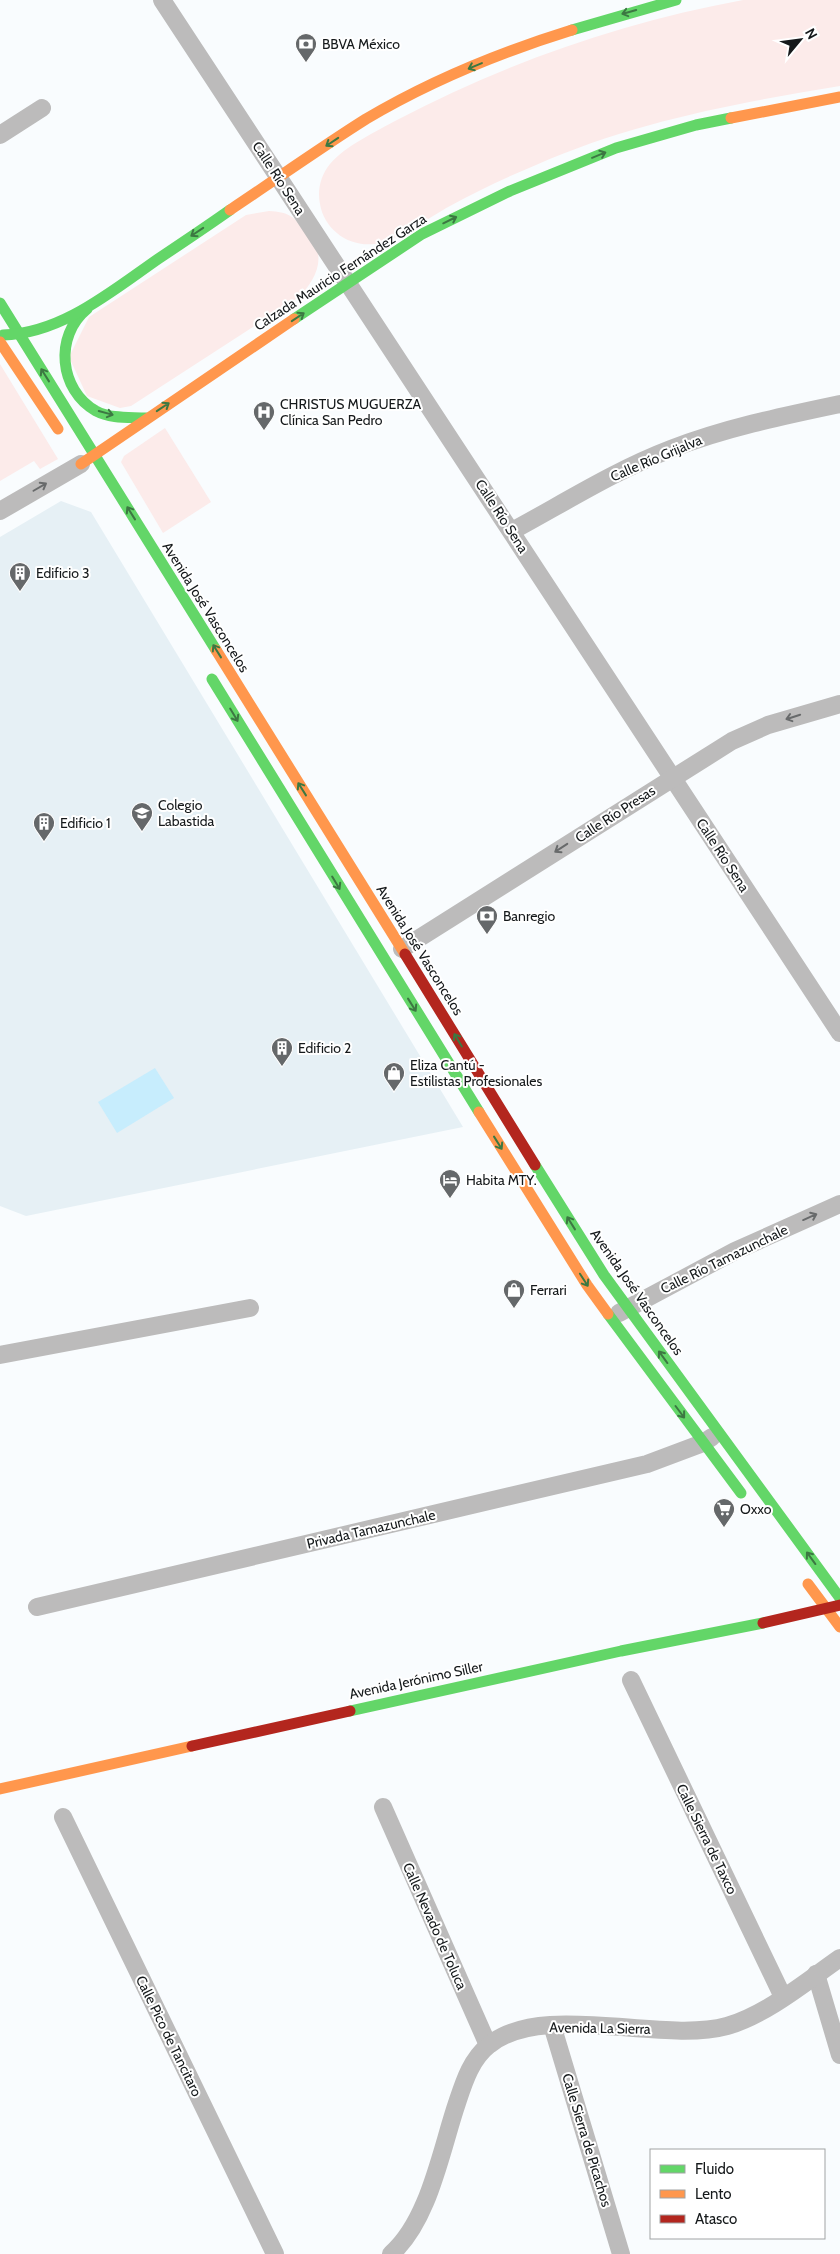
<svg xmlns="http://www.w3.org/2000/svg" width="840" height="2254" viewBox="0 0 840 2254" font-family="Cabin,sans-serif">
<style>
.built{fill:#e6f0f5}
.green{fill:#fcebea}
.water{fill:#c7edfd}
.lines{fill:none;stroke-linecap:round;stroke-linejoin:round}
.street{stroke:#bcbbbb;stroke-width:18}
.fast{stroke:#63d668;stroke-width:11}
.slow{stroke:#ff974d;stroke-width:11}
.jam{stroke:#b3261e;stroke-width:11}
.oneway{stroke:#3c7842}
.oneway2{stroke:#686a6b}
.labels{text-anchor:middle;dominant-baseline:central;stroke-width:4;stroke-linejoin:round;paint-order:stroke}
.poi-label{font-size:14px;fill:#15191b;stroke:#fff;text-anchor:start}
.street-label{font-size:14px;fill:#15191b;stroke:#fff}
</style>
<rect width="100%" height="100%" fill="#f9fcfe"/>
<!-- built -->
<polygon class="built" points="61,501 91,512 463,1127 26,1216 0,1206 0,537"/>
<!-- green -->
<g class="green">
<path d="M 743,0 L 840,0 L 840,86 C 737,103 633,122 536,165 C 507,177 477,191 450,206 C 428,218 398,241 374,244 C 348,247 324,229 320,204 C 317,190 321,175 330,164 C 345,146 377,131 397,120 C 505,63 623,22 743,0 Z"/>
<path d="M 269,211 C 288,212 294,216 305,231 C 308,236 314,242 316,247 C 324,265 311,285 299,297 L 131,406 L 120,408 L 87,396 L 69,357 L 89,317 L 246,215 Z"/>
<polygon points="0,364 58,459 40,469 34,461 0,481"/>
<polygon points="165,428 211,502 163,533 121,462 124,456"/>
</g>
<!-- water -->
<polygon class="water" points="155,1068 174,1098 117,1133 98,1102"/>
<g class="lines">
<!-- street -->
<g class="street">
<polyline points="162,0 840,1033"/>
<polyline points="0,135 42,108"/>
<polyline points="0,511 81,464"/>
<path d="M 512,531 C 564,503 616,470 671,449 C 725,428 783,416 840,404"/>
<polyline points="402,949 732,741 768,725 840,704"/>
<polyline points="619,1313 735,1251 840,1204"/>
<polyline points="0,1355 250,1308"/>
<polyline points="37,1607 647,1464 703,1443 712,1437"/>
<polyline points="631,1680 783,1997"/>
<polyline points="383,1807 488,2045"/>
<polyline points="63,1817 275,2254"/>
<polyline points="816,1974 840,2055"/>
<polyline points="552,2025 621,2254"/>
<path d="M 391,2254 C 429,2221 441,2150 457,2103 C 464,2082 471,2059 489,2045 C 542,2001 662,2044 727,2026 C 766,2015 807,1981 840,1958"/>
</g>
<!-- fast -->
<g class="fast">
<polyline points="572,30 676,0"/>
<polyline points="0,303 216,650"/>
<path d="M 87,309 C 54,336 59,390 96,411 C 111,419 130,417 146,418"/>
<polyline points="294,319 422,234 510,191 616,148 696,125 731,118"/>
<path d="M 3,335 C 61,334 112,291 158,259 C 182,243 206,227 230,210"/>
<polyline points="212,679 479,1112"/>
<polyline points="535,1165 604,1275 840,1598"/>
<polyline points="608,1314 741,1493"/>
<polyline points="350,1711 621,1651 763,1623"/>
</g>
<!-- slow -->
<g class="slow">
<polyline points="731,118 840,97"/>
<path d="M 230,210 C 275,180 320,148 366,119 C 430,81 501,52 572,30"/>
<polyline points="0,342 58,429"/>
<polyline points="81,464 294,319"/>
<polyline points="216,650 405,954"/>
<polyline points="479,1112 587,1285 608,1314"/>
<polyline points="808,1584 840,1627"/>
<polyline points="0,1789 192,1746"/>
</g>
<!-- jam -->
<g class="jam">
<polyline points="405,954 535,1165"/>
<polyline points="763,1623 840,1605"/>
<polyline points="192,1746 350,1711"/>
</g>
</g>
<!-- one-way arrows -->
<defs><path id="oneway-shaft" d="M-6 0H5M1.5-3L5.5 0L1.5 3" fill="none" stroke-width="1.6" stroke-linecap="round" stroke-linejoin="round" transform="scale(1.25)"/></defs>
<g class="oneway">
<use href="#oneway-shaft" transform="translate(629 12) rotate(164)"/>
<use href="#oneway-shaft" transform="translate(475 66) rotate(157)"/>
<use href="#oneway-shaft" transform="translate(332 142) rotate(146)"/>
<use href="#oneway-shaft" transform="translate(599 155) rotate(-22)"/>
<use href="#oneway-shaft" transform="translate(450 220) rotate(-26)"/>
<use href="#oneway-shaft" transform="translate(197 232) rotate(146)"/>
<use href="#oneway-shaft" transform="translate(298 317) rotate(-34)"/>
<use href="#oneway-shaft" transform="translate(45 375) rotate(-122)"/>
<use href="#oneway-shaft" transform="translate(163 407) rotate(-34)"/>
<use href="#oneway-shaft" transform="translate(106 413) rotate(15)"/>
<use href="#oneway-shaft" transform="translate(131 513) rotate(-122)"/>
<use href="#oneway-shaft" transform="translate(217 651) rotate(-122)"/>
<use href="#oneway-shaft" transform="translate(234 715) rotate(59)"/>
<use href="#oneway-shaft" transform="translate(302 789) rotate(-122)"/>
<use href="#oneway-shaft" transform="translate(336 883) rotate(59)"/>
<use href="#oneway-shaft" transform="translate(412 1005) rotate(58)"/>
<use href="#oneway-shaft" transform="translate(458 1040) rotate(-121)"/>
<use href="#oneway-shaft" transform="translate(498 1143) rotate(58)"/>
<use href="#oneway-shaft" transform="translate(571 1223) rotate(-122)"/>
<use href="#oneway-shaft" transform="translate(584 1280) rotate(57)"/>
<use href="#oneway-shaft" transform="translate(663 1357) rotate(-126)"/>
<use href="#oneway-shaft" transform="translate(680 1412) rotate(53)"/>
<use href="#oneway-shaft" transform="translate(811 1558) rotate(-126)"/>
</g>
<g class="oneway2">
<use href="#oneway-shaft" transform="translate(40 487) rotate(-30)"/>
<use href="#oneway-shaft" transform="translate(793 717) rotate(162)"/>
<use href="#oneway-shaft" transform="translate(561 848) rotate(147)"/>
<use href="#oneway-shaft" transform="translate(810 1217) rotate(-24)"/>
</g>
<!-- icons -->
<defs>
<g id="bank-pin" transform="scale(1.125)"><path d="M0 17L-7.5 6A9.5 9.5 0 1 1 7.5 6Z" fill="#65686a" stroke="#fff"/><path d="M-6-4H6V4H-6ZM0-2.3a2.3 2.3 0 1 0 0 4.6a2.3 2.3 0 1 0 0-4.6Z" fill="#fff"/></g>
<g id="hospital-pin" transform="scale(1.125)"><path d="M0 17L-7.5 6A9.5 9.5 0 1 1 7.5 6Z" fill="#65686a" stroke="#fff"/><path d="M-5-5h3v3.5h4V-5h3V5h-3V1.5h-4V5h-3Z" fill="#fff"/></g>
<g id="building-pin" transform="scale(1.125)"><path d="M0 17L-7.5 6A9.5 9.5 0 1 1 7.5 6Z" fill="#65686a" stroke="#fff"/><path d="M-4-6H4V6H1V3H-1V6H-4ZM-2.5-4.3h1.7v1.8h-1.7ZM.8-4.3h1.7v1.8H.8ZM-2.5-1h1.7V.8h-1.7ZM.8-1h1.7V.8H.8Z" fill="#fff"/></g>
<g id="school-pin" transform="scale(1.125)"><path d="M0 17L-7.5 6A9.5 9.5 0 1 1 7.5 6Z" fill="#65686a" stroke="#fff"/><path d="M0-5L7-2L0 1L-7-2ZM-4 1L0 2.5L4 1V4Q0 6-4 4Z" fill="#fff"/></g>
<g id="shop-pin" transform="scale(1.125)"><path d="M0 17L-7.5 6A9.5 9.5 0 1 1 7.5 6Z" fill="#65686a" stroke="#fff"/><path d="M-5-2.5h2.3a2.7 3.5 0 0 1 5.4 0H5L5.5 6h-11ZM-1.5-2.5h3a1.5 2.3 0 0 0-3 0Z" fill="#fff"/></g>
<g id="hotel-pin" transform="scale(1.125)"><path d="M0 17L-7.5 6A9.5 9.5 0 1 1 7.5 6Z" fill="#65686a" stroke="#fff"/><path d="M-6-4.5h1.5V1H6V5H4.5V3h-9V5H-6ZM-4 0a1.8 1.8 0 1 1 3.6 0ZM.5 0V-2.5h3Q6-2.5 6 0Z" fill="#fff"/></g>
<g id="supermarket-pin" transform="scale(1.125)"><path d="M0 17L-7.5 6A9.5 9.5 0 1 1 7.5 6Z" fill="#65686a" stroke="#fff"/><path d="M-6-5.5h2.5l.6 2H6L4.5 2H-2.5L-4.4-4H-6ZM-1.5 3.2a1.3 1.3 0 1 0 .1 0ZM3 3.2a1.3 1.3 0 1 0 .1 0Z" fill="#fff"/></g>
</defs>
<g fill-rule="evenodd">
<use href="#bank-pin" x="306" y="44"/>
<use href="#hospital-pin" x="264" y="412"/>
<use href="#building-pin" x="20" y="573"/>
<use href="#school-pin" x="142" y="813"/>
<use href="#building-pin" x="44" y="823"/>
<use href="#bank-pin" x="487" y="916"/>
<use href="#building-pin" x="282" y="1048"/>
<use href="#shop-pin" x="394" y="1073"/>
<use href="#hotel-pin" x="450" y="1180"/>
<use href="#shop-pin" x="514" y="1290"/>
<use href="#supermarket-pin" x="724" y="1509"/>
</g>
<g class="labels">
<!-- poi labels -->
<g class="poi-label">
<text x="322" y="44">BBVA México</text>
<text x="280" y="404">CHRISTUS MUGUERZA<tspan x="280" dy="16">Clínica San Pedro</tspan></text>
<text x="36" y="573">Edificio 3</text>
<text x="158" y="805">Colegio<tspan x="158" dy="16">Labastida</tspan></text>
<text x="60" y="823">Edificio 1</text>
<text x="503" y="916">Banregio</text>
<text x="298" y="1048">Edificio 2</text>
<text x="410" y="1065">Eliza Cantú -<tspan x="410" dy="16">Estilistas Profesionales</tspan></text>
<text x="466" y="1180">Habita MTY.</text>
<text x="530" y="1290">Ferrari</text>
<text x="740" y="1509">Oxxo</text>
</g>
<!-- street labels -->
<g class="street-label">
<text transform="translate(279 178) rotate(57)">Calle Río Sena</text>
<text transform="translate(340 272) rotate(-33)">Calzada Mauricio Fernández Garza</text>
<text transform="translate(656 458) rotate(-23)">Calle Río Grijalva</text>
<text transform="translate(502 516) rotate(57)">Calle Río Sena</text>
<text transform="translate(206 607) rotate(58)">Avenida José Vasconcelos</text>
<text transform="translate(615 814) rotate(-33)">Calle Río Presas</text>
<text transform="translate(723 855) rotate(57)">Calle Río Sena</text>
<text transform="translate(420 950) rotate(58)">Avenida José Vasconcelos</text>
<text transform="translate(724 1259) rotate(-26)">Calle Río Tamazunchale</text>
<text transform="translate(637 1292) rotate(55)">Avenida José Vasconcelos</text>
<text transform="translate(371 1529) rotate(-13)">Privada Tamazunchale</text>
<text transform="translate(416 1680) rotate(-12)">Avenida Jerónimo Siller</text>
<text transform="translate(707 1839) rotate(64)">Calle Sierra de Taxco</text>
<text transform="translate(435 1926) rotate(66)">Calle Nevado de Toluca</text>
<text transform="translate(600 2028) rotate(1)">Avenida La Sierra</text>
<text transform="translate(169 2036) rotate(64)">Calle Pico de Tancitaro</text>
<text transform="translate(587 2140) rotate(73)">Calle Sierra de Picachos</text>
</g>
</g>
<!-- legend -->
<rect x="650" y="2149" width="175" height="90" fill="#ffffff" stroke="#a1a3a4"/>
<rect x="660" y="2165" width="25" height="8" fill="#63d668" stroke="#a1a3a4"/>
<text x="695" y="2174" font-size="15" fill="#15191b">Fluido</text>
<rect x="660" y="2190" width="25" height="8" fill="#ff974d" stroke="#a1a3a4"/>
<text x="695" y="2199" font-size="15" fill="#15191b">Lento</text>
<rect x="660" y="2215" width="25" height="8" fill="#b3261e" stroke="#a1a3a4"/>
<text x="695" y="2224" font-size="15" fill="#15191b">Atasco</text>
<!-- north arrow -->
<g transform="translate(800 40) rotate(61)" stroke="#ffffff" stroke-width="4" paint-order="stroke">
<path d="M0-4L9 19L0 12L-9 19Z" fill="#15191b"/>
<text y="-8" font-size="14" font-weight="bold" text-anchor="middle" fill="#15191b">N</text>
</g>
</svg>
